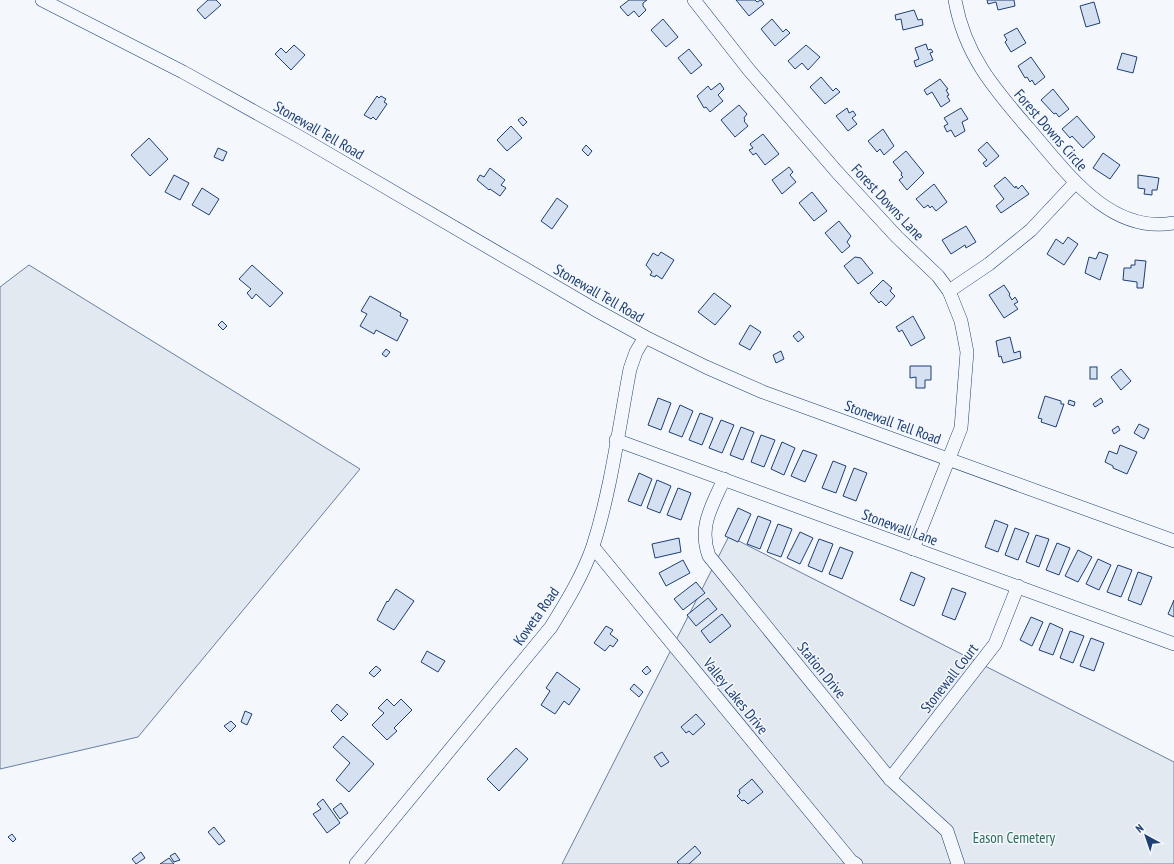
<svg xmlns="http://www.w3.org/2000/svg" width="1174" height="864" viewBox="0 0 1174 864" font-family="'PT Sans Narrow',sans-serif">
<style>
.green{fill:#e3e9f0;stroke:#687fa3}
.building{fill:#d5e0f0;stroke:#1d3f73}
.lines{fill:none;stroke-linecap:round;stroke-linejoin:round}
.minor-casing{stroke:#1d3f73;stroke-width:14}
.minor{stroke:#f4f7fb;stroke-width:13}
.labels{text-anchor:middle;dominant-baseline:central;stroke-width:3;stroke-linejoin:round;paint-order:stroke}
.street-label{font-size:15px;fill:#1d3f73;stroke:#f4f7fb}
.park-label{font-size:15px;fill:#2c6c60;stroke:#f4f7fb}
</style>
<rect width="100%" height="100%" fill="#f4f7fb"/>
<!-- green -->
<g class="green">
<polygon points="29,265 360,469 138,737 0,769 0,287"/>
<polygon points="729,536 1174,762 1174,864 562,864"/>
</g>
<!-- building -->
<g class="building">
<polygon points="208,0 216,0 221,5 205,19 197,10"/>
<polygon points="629,0 647,0 643,3 643,6 646,10 639,17 634,11 628,16 620,7"/>
<polygon points="736,0 755,0 757,2 761,0 764,4 749,16"/>
<polygon points="987,0 1014,0 1015,6 998,10 996,2 988,4"/>
<polygon points="1094,2 1100,23 1086,27 1080,6"/>
<polygon points="914,10 918,20 922,19 923,25 903,30 901,19 896,20 895,15"/>
<polygon points="663,19 678,37 666,47 651,30"/>
<polygon points="772,19 783,32 786,29 790,33 775,46 761,29"/>
<polygon points="1017,28 1026,43 1011,52 1005,42 1007,40 1004,35"/>
<polygon points="926,44 928,50 931,49 933,52 930,53 933,60 916,67 914,61 919,59 915,48"/>
<polygon points="294,45 305,55 291,70 275,54 281,48 286,53"/>
<polygon points="806,45 820,57 808,70 802,63 795,69 788,61"/>
<polygon points="689,49 702,65 691,74 678,58"/>
<polygon points="1122,53 1137,57 1133,73 1117,69"/>
<polygon points="1031,57 1045,77 1035,85 1032,80 1030,82 1027,77 1025,78 1018,66"/>
<polygon points="821,77 833,91 836,88 840,92 825,104 810,87"/>
<polygon points="940,79 948,89 946,90 949,95 947,96 950,101 941,107 932,92 927,95 924,90"/>
<polygon points="720,83 724,89 718,95 723,101 710,112 706,107 704,108 697,96 708,86 711,90"/>
<polygon points="1053,89 1069,109 1059,117 1056,113 1054,114 1041,100"/>
<polygon points="377,96 379,98 381,96 386,99 384,102 387,104 376,120 373,117 371,119 364,115"/>
<polygon points="739,105 747,114 744,118 745,120 744,121 748,126 735,137 721,120"/>
<polygon points="847,108 849,113 853,111 856,115 852,118 857,124 848,131 836,116"/>
<polygon points="961,108 968,119 962,122 965,131 955,137 951,130 947,132 944,126 948,124 944,118"/>
<polygon points="1077,116 1095,137 1083,148 1072,136 1070,138 1062,129"/>
<polygon points="522,117 527,122 523,126 518,120"/>
<polygon points="511,126 522,138 507,151 497,140"/>
<polygon points="883,129 894,146 884,155 880,149 877,152 868,141"/>
<polygon points="763,134 779,154 765,165 756,153 753,155 749,150 753,148 750,144"/>
<polygon points="149,138 168,159 150,176 131,155"/>
<polygon points="987,142 999,156 986,167 983,163 987,160 978,150"/>
<polygon points="586,145 592,151 588,156 582,150"/>
<polygon points="218,148 227,152 223,161 214,157"/>
<polygon points="906,151 924,173 907,190 899,180 903,177 901,175 902,173 893,162"/>
<polygon points="1103,153 1120,165 1110,179 1093,168"/>
<polygon points="789,167 793,172 790,175 796,182 782,194 772,180"/>
<polygon points="490,168 505,180 501,185 506,188 500,196 490,189 489,190 477,180 480,175 484,177"/>
<polygon points="174,175 189,183 180,200 165,192"/>
<polygon points="1138,175 1159,178 1157,190 1152,190 1152,195 1144,194 1145,189 1138,188"/>
<polygon points="1005,177 1015,188 1016,186 1018,189 1022,185 1029,194 1001,213 996,206 1004,199 994,186"/>
<polygon points="934,184 947,202 936,211 932,206 930,208 928,205 924,208 916,199"/>
<polygon points="202,188 219,199 209,215 192,205"/>
<polygon points="812,192 827,211 814,221 799,203"/>
<polygon points="557,198 568,206 552,229 541,221"/>
<polygon points="839,221 851,236 847,242 850,246 842,253 825,233"/>
<polygon points="966,226 976,242 966,248 965,245 951,254 942,240"/>
<polygon points="1068,237 1078,244 1064,265 1047,254 1056,239 1063,244"/>
<polygon points="661,252 674,260 662,279 656,275 655,277 650,275 652,272 646,265 653,253 658,256"/>
<polygon points="1099,252 1108,255 1100,280 1085,273 1089,257 1096,259"/>
<polygon points="855,257 861,258 873,273 858,284 844,266"/>
<polygon points="1135,260 1146,261 1143,288 1137,288 1137,282 1123,280 1124,268 1131,268 1131,265 1135,265"/>
<polygon points="252,265 283,293 270,307 256,294 252,299 247,293 251,289 239,279"/>
<polygon points="883,280 892,288 890,291 895,296 886,306 881,301 879,303 870,293"/>
<polygon points="1004,285 1010,294 1009,295 1012,300 1015,297 1018,302 1014,304 1018,309 1004,318 989,295"/>
<polygon points="714,293 731,306 715,325 698,312"/>
<polygon points="370,296 401,313 400,316 408,320 397,341 376,330 374,334 360,326 367,314 361,311"/>
<polygon points="913,316 925,338 911,346 902,330 899,332 896,327"/>
<polygon points="222,321 227,326 223,330 218,325"/>
<polygon points="750,325 761,332 750,350 739,344"/>
<polygon points="799,331 804,337 798,342 793,336"/>
<polygon points="1010,337 1014,353 1020,351 1021,358 1003,363 1001,356 999,357 996,341"/>
<polygon points="386,349 390,352 386,357 382,354"/>
<polygon points="781,351 784,359 776,363 773,355"/>
<polygon points="910,366 931,366 931,380 925,380 925,388 916,388 916,377 910,378"/>
<rect x="1090" y="367" width="7" height="12"/>
<polygon points="1121,369 1131,381 1121,390 1111,377"/>
<polygon points="1045,396 1061,401 1061,404 1064,404 1056,427 1041,422 1042,419 1038,418"/>
<polygon points="658,398 671,403 661,430 648,425"/>
<polygon points="1101,398 1103,402 1095,407 1093,404"/>
<polygon points="1069,400 1075,402 1074,406 1068,404"/>
<polygon points="680,405 693,411 682,437 669,432"/>
<polygon points="700,413 713,418 702,445 689,440"/>
<polygon points="721,420 734,425 722,453 709,448"/>
<polygon points="1139,424 1149,429 1144,439 1134,433"/>
<polygon points="1118,426 1120,430 1114,434 1112,430"/>
<polygon points="741,427 754,432 743,460 730,455"/>
<polygon points="761,435 775,440 764,467 751,462"/>
<polygon points="782,442 795,448 784,475 771,469"/>
<polygon points="1120,445 1137,452 1127,474 1113,468 1113,466 1105,462 1109,451 1117,454"/>
<polygon points="803,450 817,455 805,482 791,476"/>
<polygon points="833,461 846,466 836,493 822,488"/>
<polygon points="854,468 867,473 856,501 843,496"/>
<polygon points="639,473 652,479 641,506 628,501"/>
<polygon points="657,480 671,486 660,513 647,508"/>
<polygon points="678,488 691,493 681,520 667,515"/>
<polygon points="738,508 751,514 738,542 725,536"/>
<polygon points="758,516 771,521 760,549 747,544"/>
<polygon points="995,520 1008,525 998,552 985,547"/>
<polygon points="778,524 792,529 781,557 767,552"/>
<polygon points="1015,528 1029,533 1018,560 1005,555"/>
<polygon points="800,532 813,538 800,564 787,558"/>
<polygon points="1036,535 1049,539 1039,567 1026,562"/>
<polygon points="679,538 681,552 655,558 652,544"/>
<polygon points="819,539 833,544 822,572 808,566"/>
<polygon points="1057,543 1070,548 1059,575 1046,570"/>
<polygon points="840,547 853,552 842,579 829,574"/>
<polygon points="1078,550 1092,557 1078,582 1065,576"/>
<polygon points="1098,559 1111,565 1099,590 1086,584"/>
<polygon points="683,560 690,573 666,586 659,573"/>
<polygon points="1118,565 1132,570 1121,597 1107,592"/>
<polygon points="911,572 925,578 914,606 900,600"/>
<polygon points="1138,572 1152,577 1141,605 1128,600"/>
<polygon points="696,582 705,593 683,610 674,599"/>
<polygon points="952,588 966,593 955,620 942,615"/>
<polygon points="396,589 414,601 394,630 377,620 387,601 388,602"/>
<polygon points="708,598 717,609 696,626 687,615"/>
<polygon points="1174,600 1174,617 1168,614"/>
<polygon points="722,614 731,626 710,643 701,631"/>
<polygon points="1031,617 1043,622 1032,646 1020,640"/>
<polygon points="1050,623 1063,629 1053,655 1039,650"/>
<polygon points="606,626 613,630 610,634 618,640 613,647 610,645 605,651 594,643"/>
<polygon points="1070,631 1084,636 1073,663 1060,658"/>
<polygon points="1091,638 1104,643 1094,671 1080,666"/>
<polygon points="427,651 445,661 438,672 421,662"/>
<polygon points="376,666 381,670 374,677 369,673"/>
<polygon points="647,666 651,671 646,675 642,671"/>
<polygon points="557,672 580,689 569,705 564,701 555,714 541,705 550,691 546,688"/>
<polygon points="634,684 643,692 639,697 630,689"/>
<polygon points="387,699 394,706 401,699 412,710 394,728 397,731 387,740 372,725 384,713 378,708"/>
<polygon points="337,704 348,714 341,721 331,711"/>
<polygon points="245,711 252,714 247,725 241,722"/>
<polygon points="696,714 705,724 693,735 689,731 686,733 681,727"/>
<polygon points="231,721 236,726 230,732 224,726"/>
<polygon points="343,736 374,764 349,792 336,780 350,763 333,747"/>
<polygon points="516,748 528,759 499,791 487,779"/>
<polygon points="662,752 669,762 661,767 654,757"/>
<polygon points="752,779 763,792 748,804 744,800 742,801 737,796 740,793 739,790"/>
<polygon points="323,799 340,823 327,833 313,814 321,809 317,804"/>
<polygon points="341,803 348,813 340,819 333,809"/>
<polygon points="214,827 225,841 219,845 208,832"/>
<polygon points="12,834 16,839 13,842 8,837"/>
<polygon points="695,846 701,853 689,864 679,864 677,862"/>
<polygon points="141,852 145,858 136,864 132,859"/>
<polygon points="175,853 180,860 174,862 170,856"/>
<polygon points="169,858 174,864 160,864"/>
</g>
<g class="lines">
<!-- minor casing -->
<g class="minor-casing">
<g id="minor">
<polyline points="42,0 183,72 298,136 594,309 645,337 706,367 763,392 1174,541"/>
<polyline points="694,0 749,70 837,172 897,237 938,276 949,291 961,321 967,352 961,428 913,549"/>
<path d="M 955,0 C 965,58 998,93 1035,136 C 1070,177 1112,234 1174,223"/>
<polyline points="949,291 989,264 1031,230 1075,183"/>
<polyline points="616,440 1174,644"/>
<path d="M 724,479 C 712,506 698,527 709,556 L 890,779 L 947,831 L 958,864"/>
<polyline points="593,547 851,861 856,864"/>
<polyline points="890,779 995,644 1018,586"/>
<path d="M 356,864 L 551,627 C 567,601 583,575 593,546 C 611,490 619,427 630,369 L 636,352 L 645,337"/>
</g>
</g>
<!-- minor -->
<use href="#minor" class="minor"/>
</g>
<g class="labels">
<!-- street labels -->
<g class="street-label">
<text transform="translate(319 130) rotate(30)">Stonewall Tell Road</text>
<text transform="translate(1051 130) rotate(49)">Forest Downs Circle</text>
<text transform="translate(888 202) rotate(47)">Forest Downs Lane</text>
<text transform="translate(599 293) rotate(30)">Stonewall Tell Road</text>
<text transform="translate(893 422) rotate(20)">Stonewall Tell Road</text>
<text transform="translate(900 527) rotate(20)">Stonewall Lane</text>
<text transform="translate(536 616) rotate(-55)">Koweta Road</text>
<text transform="translate(822 670) rotate(51)">Station Drive</text>
<text transform="translate(949 678) rotate(-52)">Stonewall Court</text>
<text transform="translate(736 696) rotate(51)">Valley Lakes Drive</text>
</g>
<!-- park labels -->
<g class="park-label">
<text x="1014" y="837">Eason Cemetery</text>
</g>
</g>
<!-- north arrow -->
<g transform="translate(1146 836) rotate(320)" stroke="#f4f7fb" stroke-width="3" paint-order="stroke">
<path d="M0-3L7 15L0 10L-7 15Z" fill="#1d3f73"/>
<text y="-6" font-size="11" font-weight="bold" text-anchor="middle" fill="#1d3f73">N</text>
</g>
</svg>
